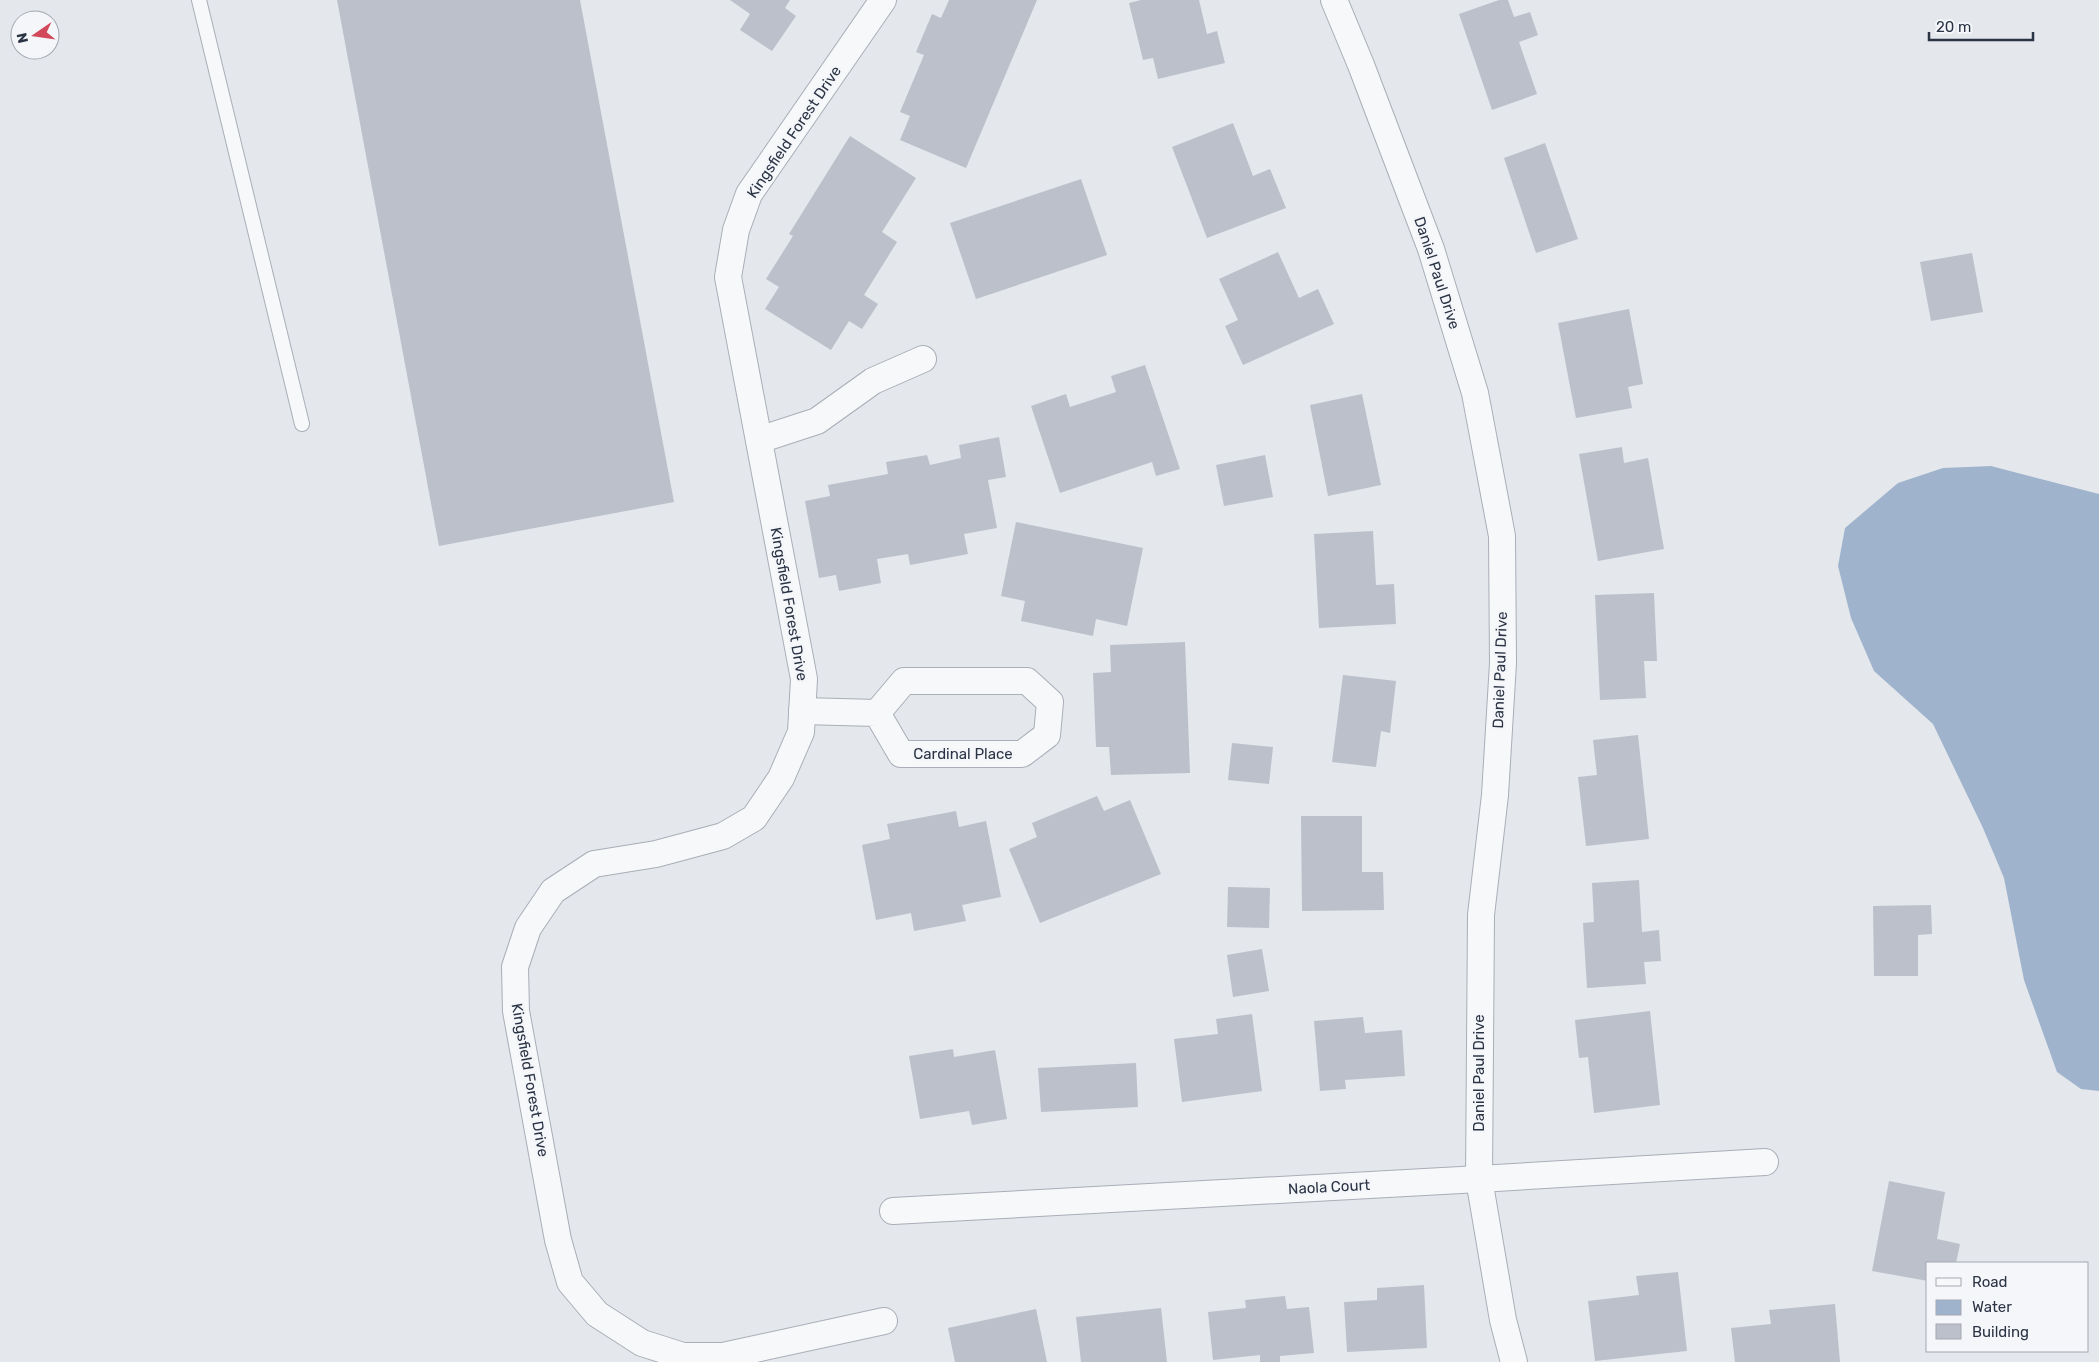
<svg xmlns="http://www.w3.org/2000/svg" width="2099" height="1362" viewBox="0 0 2099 1362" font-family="Rubik,sans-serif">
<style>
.water{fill:#9fb4cc}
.building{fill:#bbc0ca}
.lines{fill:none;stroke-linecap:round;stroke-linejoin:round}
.lane-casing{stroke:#a9aeb7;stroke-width:16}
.street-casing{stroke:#a9aeb7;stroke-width:28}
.lane{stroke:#f7f8fa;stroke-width:14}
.street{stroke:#f7f8fa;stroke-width:26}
.labels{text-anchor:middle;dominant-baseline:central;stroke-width:5;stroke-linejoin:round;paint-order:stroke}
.street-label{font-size:15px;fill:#2b3445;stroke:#f4f6f9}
</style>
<rect width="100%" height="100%" fill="#e4e7ec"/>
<!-- water -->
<polygon class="water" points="1991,466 2099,494 2099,1091 2081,1089 2057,1072 2024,980 2004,878 1983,828 1933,724 1874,671 1851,618 1838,566 1845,528 1898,483 1943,468"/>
<!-- building -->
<g class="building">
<polygon points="337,0 580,0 674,502 439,546"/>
<polygon points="730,0 790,0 785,8 796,16 772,51 740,30 750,14"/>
<polygon points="949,0 1037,0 966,168 900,140 910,116 900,112 924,55 916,52 932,14 941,18"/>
<polygon points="1141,0 1199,0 1207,34 1217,31 1225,63 1158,79 1153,58 1143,60 1129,3"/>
<polygon points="1499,0 1508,0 1514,17 1530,12 1538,35 1519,42 1537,94 1492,110 1459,14"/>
<polygon points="1233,123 1253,176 1270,169 1286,208 1207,238 1172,147"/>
<polygon points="850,136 916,178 882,232 897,242 864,295 878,304 862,329 849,321 831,350 765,309 779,287 766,279 793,236 789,234"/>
<polygon points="1545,143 1578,239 1536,253 1504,158"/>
<polygon points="1081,179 1107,255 976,299 950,223"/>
<polygon points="1278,252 1299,298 1318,289 1334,324 1243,365 1225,326 1238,320 1219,279"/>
<polygon points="1972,253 1983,312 1931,321 1920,262"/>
<polygon points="1629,309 1643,384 1628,387 1632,408 1576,418 1558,323"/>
<polygon points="1145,365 1180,469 1156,476 1152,462 1060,493 1031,406 1066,394 1070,407 1116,392 1111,376"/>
<polygon points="1362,394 1381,485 1328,496 1310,405"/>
<polygon points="999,437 1006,477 988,480 997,528 964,534 968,554 910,565 908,554 877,559 881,583 839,591 836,575 819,578 805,501 830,496 828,485 888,474 886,462 927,455 930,465 961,458 959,445"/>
<polygon points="1622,447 1624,463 1648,458 1664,549 1598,561 1579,454"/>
<polygon points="1265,455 1273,497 1224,506 1216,465"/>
<polygon points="1016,522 1143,548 1127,626 1096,619 1093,636 1021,621 1025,601 1001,596"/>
<polygon points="1373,531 1376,585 1394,584 1396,624 1319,628 1314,534"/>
<polygon points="1654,593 1657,661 1644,661 1646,698 1600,700 1595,595"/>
<polygon points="1185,642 1190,773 1111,775 1109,747 1096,747 1093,673 1111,672 1110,645"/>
<polygon points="1343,675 1396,681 1390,733 1381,731 1376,767 1332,762"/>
<polygon points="1638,735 1649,839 1586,846 1578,777 1597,775 1593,740"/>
<polygon points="1232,743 1273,747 1269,784 1228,780"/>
<polygon points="1097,796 1104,811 1130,800 1161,874 1040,923 1009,849 1037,837 1032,823"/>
<polygon points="956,811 959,827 986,821 1001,897 962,905 966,921 914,931 911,913 876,920 862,845 890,839 887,824"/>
<polygon points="1301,816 1362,816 1362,872 1383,872 1384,910 1302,911"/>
<polygon points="1639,880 1642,932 1659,930 1661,961 1644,962 1646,984 1587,988 1583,923 1594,922 1592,883"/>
<polygon points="1228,887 1270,888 1269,928 1227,927"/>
<polygon points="1931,905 1932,934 1918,935 1918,976 1874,976 1873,906"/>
<polygon points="1262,949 1269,991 1233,997 1227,955"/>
<polygon points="1650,1011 1660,1105 1594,1113 1588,1057 1579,1058 1575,1020"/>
<polygon points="1252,1014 1262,1091 1182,1102 1174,1039 1218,1034 1216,1019"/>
<polygon points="1363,1017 1365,1033 1402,1030 1405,1076 1345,1080 1346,1089 1320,1091 1314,1021"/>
<polygon points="953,1049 954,1057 995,1050 1007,1119 972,1125 969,1111 920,1119 909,1056"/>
<polygon points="1136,1063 1138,1107 1041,1112 1038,1068"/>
<polygon points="1889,1181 1945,1192 1937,1239 1960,1244 1956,1263 1928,1263 1928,1281 1872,1271"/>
<polygon points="1678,1272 1687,1351 1595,1361 1588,1301 1639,1295 1636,1276"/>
<polygon points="1424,1285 1427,1348 1347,1352 1344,1302 1377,1300 1377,1288"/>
<polygon points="1285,1296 1287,1309 1309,1307 1314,1353 1280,1356 1280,1362 1260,1362 1260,1355 1213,1360 1208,1312 1246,1308 1245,1300"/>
<polygon points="1835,1304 1840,1362 1735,1362 1731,1328 1771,1324 1769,1310"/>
<polygon points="1161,1308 1167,1362 1081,1362 1076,1317"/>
<polygon points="1036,1309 1047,1362 955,1362 948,1328"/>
</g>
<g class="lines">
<!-- lane casing -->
<g class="lane-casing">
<polyline id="lane" points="199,0 302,424"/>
</g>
<!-- street casing -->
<g class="street-casing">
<g id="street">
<polyline points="883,0 749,194 736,230 728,277 804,679 801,732 781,778 754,818 723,836 656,854 594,864 553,891 528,928 515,967 516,1011 558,1240 570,1282 597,1314 642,1343 683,1356 723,1356 884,1321"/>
<polyline points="1334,0 1361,65 1431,249 1475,393 1502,536 1503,663 1495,795 1481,915 1479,1179 1503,1320 1514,1362"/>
<polyline points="759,440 817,421 873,381 923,359"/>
<polyline points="802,711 877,713 904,681 1027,681 1050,702 1047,735 1022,754 901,754 877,713"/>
<polyline points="893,1211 1479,1179 1765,1162"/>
</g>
</g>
<!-- lane -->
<use href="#lane" class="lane"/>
<!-- street -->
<use href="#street" class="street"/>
</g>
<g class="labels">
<!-- street labels -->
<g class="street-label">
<text transform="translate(794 132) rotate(-56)">Kingsfield Forest Drive</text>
<text transform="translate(1437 273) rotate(72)">Daniel Paul Drive</text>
<text transform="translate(789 604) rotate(80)">Kingsfield Forest Drive</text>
<text transform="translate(1500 670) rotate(-88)">Daniel Paul Drive</text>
<text x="963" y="754">Cardinal Place</text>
<text transform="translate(1479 1073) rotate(-90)">Daniel Paul Drive</text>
<text transform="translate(530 1080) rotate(80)">Kingsfield Forest Drive</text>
<text transform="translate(1329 1187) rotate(-3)">Naola Court</text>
</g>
</g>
<!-- legend -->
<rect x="1926" y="1262" width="162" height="90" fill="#f4f6f9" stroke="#a4a8b1"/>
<rect x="1936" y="1278" width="25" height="8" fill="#f7f8fa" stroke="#a4a8b1"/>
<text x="1972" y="1287" font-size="15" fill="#2b3445">Road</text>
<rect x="1936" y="1300" width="25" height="15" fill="#9fb4cc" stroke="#a4a8b1"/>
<text x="1972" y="1312" font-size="15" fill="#2b3445">Water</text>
<rect x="1936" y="1324" width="25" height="15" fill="#bbc0ca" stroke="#a4a8b1"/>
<text x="1972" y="1337" font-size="15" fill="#2b3445">Building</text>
<!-- north arrow -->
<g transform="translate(35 35) rotate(257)"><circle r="24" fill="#f4f6f9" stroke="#a4a8b1"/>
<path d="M0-4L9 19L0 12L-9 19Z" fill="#d1495b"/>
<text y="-8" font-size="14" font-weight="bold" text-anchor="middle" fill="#2b3445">N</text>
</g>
<!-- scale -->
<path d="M1929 32v8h104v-8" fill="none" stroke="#2b3445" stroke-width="2.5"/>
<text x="1936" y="32" font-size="15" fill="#2b3445" stroke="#f4f6f9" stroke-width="4" paint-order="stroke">20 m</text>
</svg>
